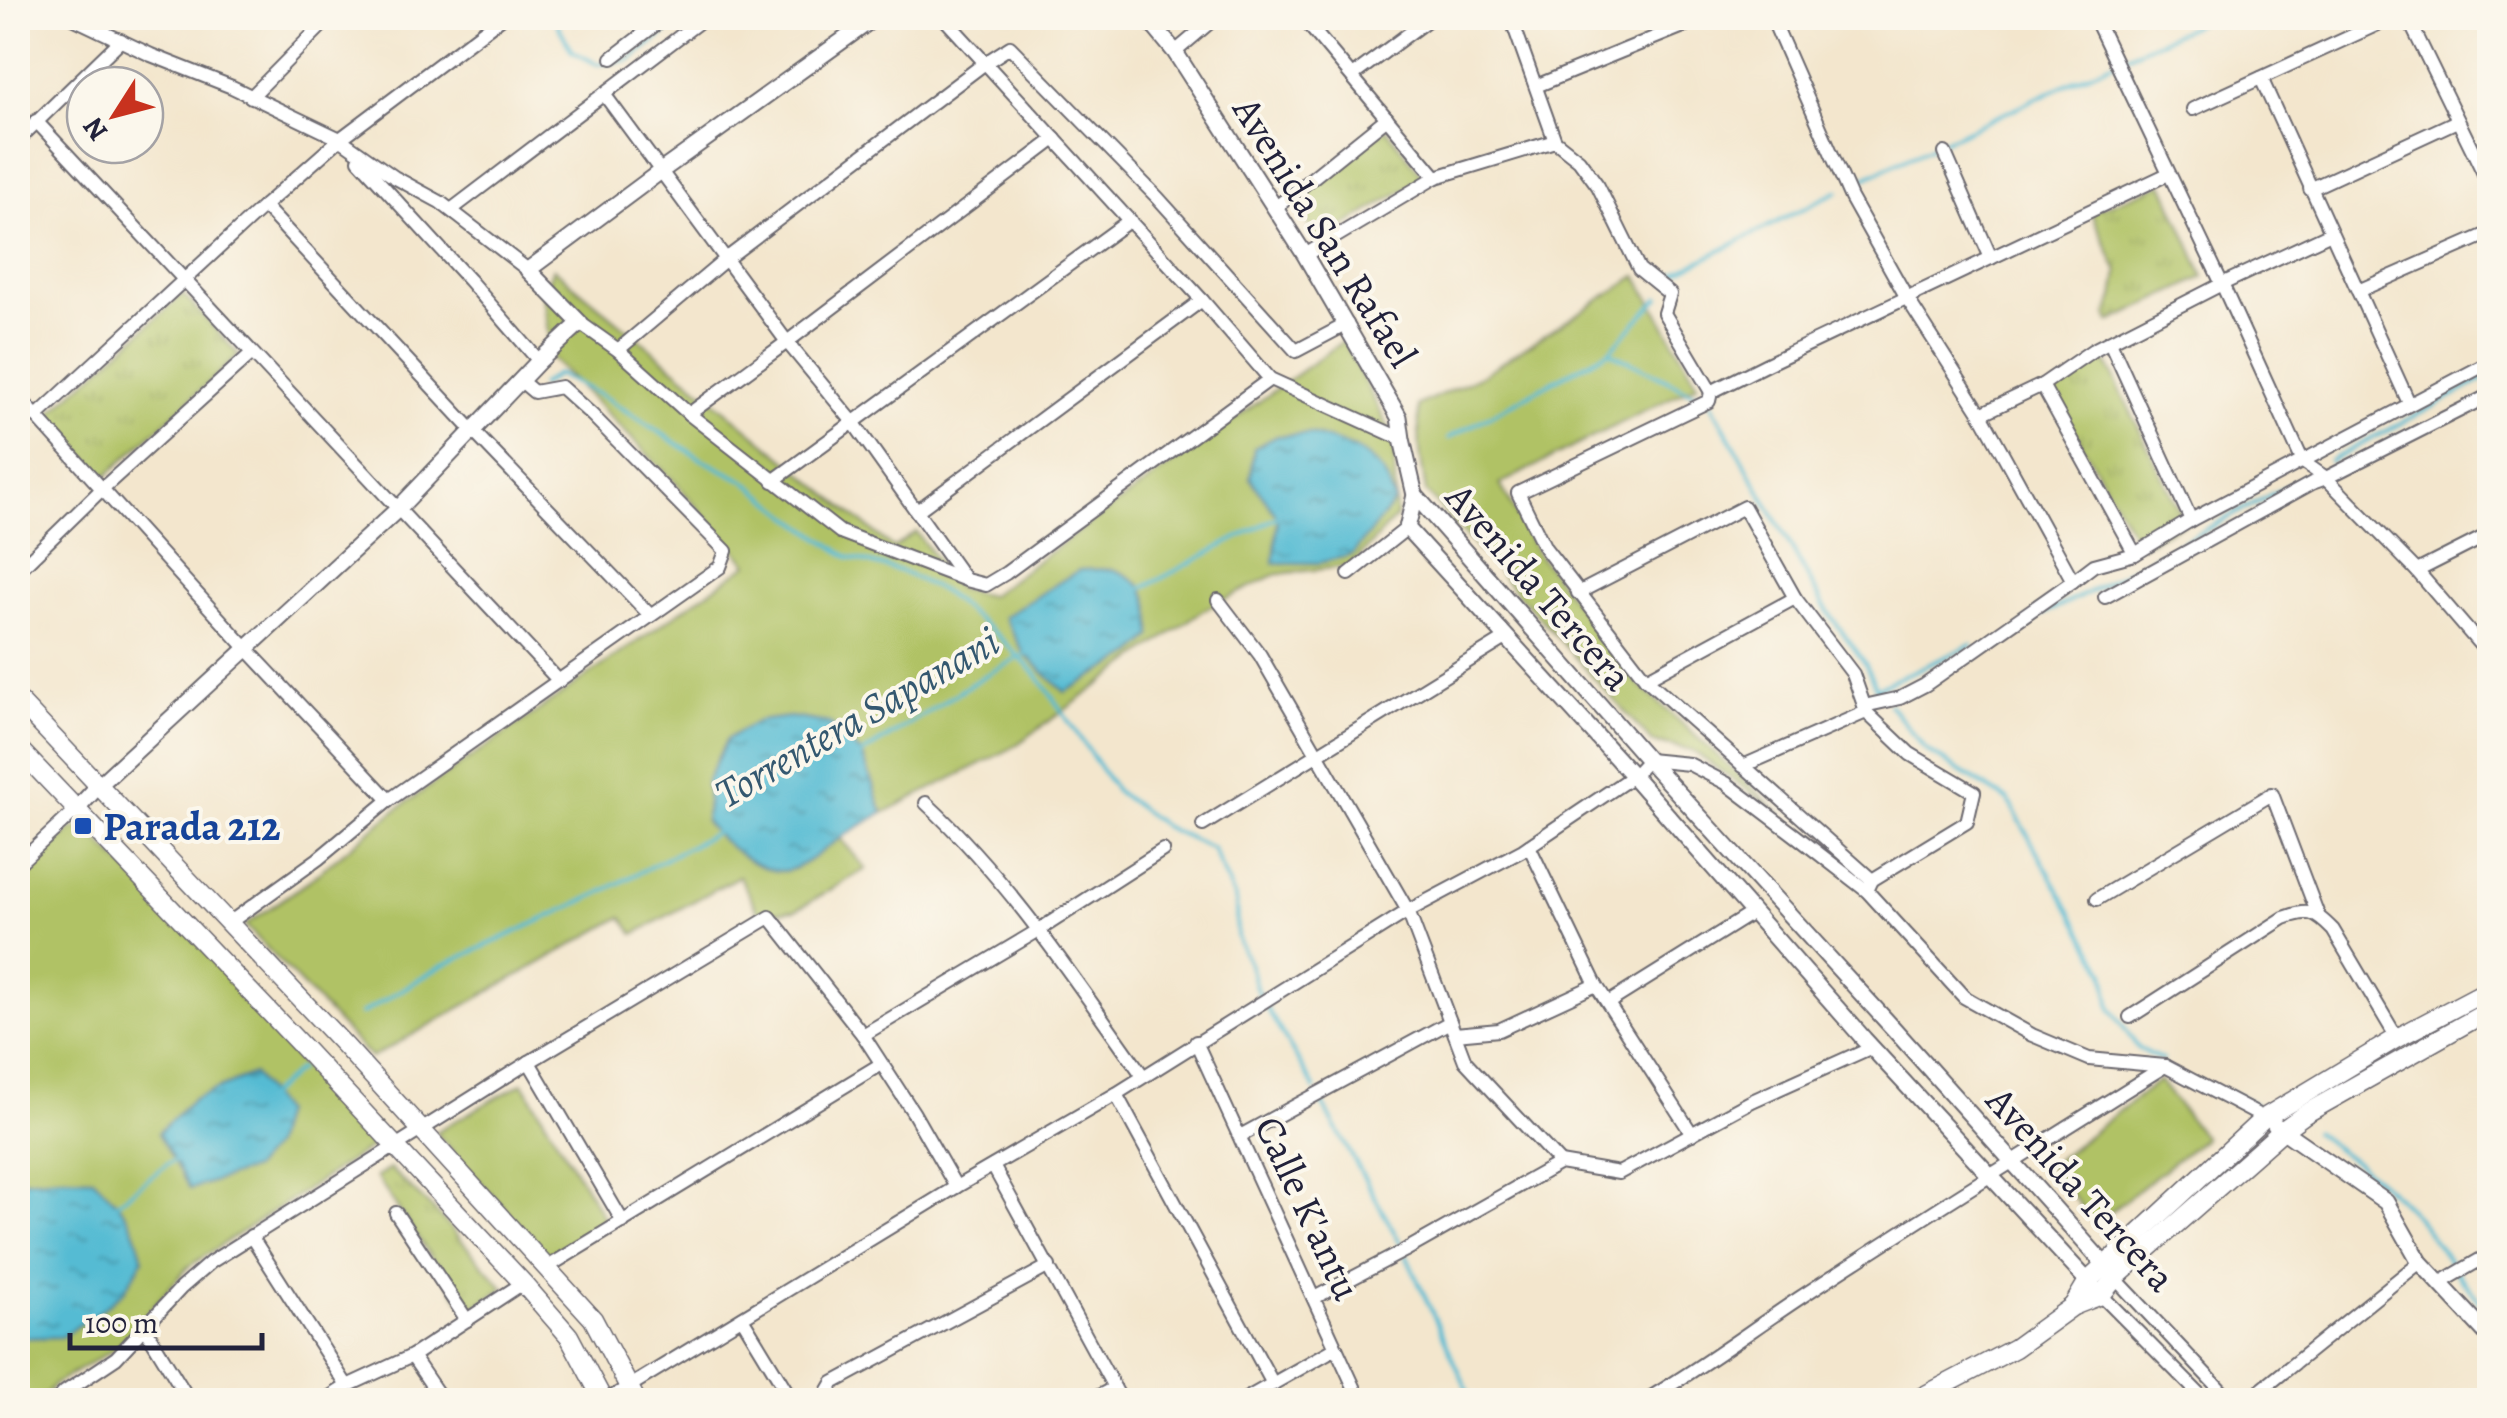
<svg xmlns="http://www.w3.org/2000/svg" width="2507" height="1418" viewBox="0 0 2507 1418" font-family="Alegreya,serif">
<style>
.grass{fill:#b0c265;stroke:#697250;stroke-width:2.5}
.park{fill:url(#park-tufts);stroke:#697250;stroke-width:2.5}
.water{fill:url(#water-ripples);stroke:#3c6e87;stroke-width:2.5}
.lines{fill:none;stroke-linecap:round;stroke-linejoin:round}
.stream{stroke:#55bbd3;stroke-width:4}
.minor-casing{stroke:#6b676e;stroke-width:16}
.tertiary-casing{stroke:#6b676e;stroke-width:19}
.secondary-casing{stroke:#6b676e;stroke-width:21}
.minor{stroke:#fff;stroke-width:12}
.tertiary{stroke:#fff;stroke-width:15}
.secondary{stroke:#fff;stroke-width:18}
.transit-dot{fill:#1a4fb4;stroke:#fbf7ec;stroke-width:4}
.labels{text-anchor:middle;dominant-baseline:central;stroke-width:8;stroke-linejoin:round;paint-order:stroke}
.street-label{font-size:40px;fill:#22223b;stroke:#fbf7ec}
.transit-label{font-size:40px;font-weight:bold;fill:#164399;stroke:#fbf7ec;text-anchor:start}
.water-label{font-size:42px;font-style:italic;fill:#345870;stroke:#fbf7ec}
</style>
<defs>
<pattern id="park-tufts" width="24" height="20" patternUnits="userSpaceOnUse" patternTransform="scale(2.5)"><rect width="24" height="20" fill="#b0c265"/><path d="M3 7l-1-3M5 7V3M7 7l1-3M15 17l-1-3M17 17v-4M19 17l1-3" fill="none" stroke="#97a659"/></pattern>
<pattern id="water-ripples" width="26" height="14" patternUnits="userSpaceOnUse" patternTransform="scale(2.5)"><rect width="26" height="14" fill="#55bbd3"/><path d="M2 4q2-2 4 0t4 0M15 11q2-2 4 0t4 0" fill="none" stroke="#4698ac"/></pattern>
</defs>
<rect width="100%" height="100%" fill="#fbf7ec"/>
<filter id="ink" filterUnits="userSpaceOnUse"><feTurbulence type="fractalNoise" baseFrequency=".01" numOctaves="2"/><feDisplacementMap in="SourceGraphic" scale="20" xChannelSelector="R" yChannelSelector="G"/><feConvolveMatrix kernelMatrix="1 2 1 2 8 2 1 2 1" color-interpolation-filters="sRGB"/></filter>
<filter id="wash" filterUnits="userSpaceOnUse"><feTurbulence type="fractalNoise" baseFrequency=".0048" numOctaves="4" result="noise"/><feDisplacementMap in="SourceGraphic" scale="40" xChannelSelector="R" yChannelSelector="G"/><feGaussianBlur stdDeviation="2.25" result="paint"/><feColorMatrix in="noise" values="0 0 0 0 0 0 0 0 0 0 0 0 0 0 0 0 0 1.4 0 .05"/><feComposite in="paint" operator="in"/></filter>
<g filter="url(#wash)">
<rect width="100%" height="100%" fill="#f3e6cd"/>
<!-- grass -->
<g class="grass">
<polygon points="553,268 893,548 916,532 958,589 989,596 1343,341 1394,438 1396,517 1351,566 1277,574 1203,610 1012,748 883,813 862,754 706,782 708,795 705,821 788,870 809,860 840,838 866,869 796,910 759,913 739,876 634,934 622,917 371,1058 245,925 302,886 393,812 748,564 674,481 551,358 543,293"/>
<polygon points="1637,276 1698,384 1500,484 1537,553 1636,682 1783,815 1691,750 1652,742 1426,492 1420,453 1418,405 1479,377"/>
<polygon points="73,828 87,829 192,935 281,1042 374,1145 188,1267 116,1348 55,1384 40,1400 18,1400 18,879"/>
<polygon points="2159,1080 2204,1138 2095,1224 2049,1166"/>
<polygon points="523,1083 607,1223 547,1255 435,1132"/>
</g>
<!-- park -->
<g class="park">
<polygon points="1386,128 1424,178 1318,242 1294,197"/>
<polygon points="2163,183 2204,277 2110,322 2107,315 2114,298 2118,272 2091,212"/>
<polygon points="183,294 239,355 105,477 47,416"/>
<polygon points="2105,359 2185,522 2139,546 2051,389"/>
<polygon points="390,1169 437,1213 504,1288 468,1311 376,1177"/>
</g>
<!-- water -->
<g class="water">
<path d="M 1310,434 C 1338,441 1371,450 1386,478 C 1390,485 1392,494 1395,501 L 1352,555 L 1319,563 L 1274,563 L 1278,517 L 1250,478 L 1254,448 L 1277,436 Z"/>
<path d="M 1112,569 C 1148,581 1152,600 1152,636 L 1135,653 L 1065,692 L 1025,655 L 1004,617 L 1079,570 Z"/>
<path d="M 790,717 L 829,723 L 862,754 L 883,813 C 867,822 851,831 836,841 C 822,851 806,865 789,870 C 761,877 721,842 705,821 L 708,795 L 706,782 L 727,739 L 758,721 Z"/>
<polygon points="253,1074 282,1112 273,1146 253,1169 190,1189 158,1133 193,1099"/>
<path d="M 62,1177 L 93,1178 C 122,1207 134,1218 143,1260 L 124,1291 L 99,1312 L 61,1337 L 18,1338 L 18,1187 L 24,1180 Z"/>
</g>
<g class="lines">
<!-- stream -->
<g class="stream">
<polyline points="554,18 572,51 597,64 629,60 686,18"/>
<polyline points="1854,183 2209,18"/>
<polyline points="1671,276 1838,191"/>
<polyline points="1609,351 1703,398"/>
<polyline points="541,385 557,374 606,398 703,460 745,481 799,523 848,557 900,571 942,591 998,636 1038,676 1116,791 1165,827 1212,848 1236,901 1237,937 1251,968 1256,988 1261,999"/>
<polyline points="1711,403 1824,606 1865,663 1876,688 1883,696"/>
<polyline points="1449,438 1609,351 1659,298"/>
<polyline points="2330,461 2490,376"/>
<polyline points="1141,589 1279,516"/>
<polyline points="2027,621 2076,599 2306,476"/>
<polyline points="1876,688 1972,645"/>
<polyline points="1889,704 1926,750 2008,800 2105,972 2111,1009 2138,1048 2162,1060"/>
<polyline points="862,754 984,676 1028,653"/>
<polyline points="1266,1007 1315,1089"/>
<polyline points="361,1014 440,967 598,894 717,832"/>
<polyline points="2229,1093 2255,1105"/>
<polyline points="267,1097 299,1069"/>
<polyline points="1319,1097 1402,1246"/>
<path d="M 2314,1132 C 2347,1157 2384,1181 2412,1212 C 2439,1244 2460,1282 2490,1312"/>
<polyline points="117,1203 167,1164 178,1159"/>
<polyline points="1406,1255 1472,1400"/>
</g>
</g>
</g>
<g filter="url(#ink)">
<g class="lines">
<!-- minor casing -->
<g class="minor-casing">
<g id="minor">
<polyline points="73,18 151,55 232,87 340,139 394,177 440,202 528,270"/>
<polyline points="944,18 1202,300 1270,379 1402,439"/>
<polyline points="1303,18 1436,177"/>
<polyline points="1511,18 1555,141 1579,160 1598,186 1639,269 1670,294 1664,313 1711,392"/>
<polyline points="1772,18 1851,198 1907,298 1981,414 2073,581 1925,685 1900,698 1864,706"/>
<polyline points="2095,18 2222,284 2303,462 2326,478 2417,571 2490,656"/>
<polyline points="2408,18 2490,186"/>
<polyline points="101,31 110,18"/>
<polyline points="1175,52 1215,18"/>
<polyline points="612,58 664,18"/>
<polyline points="1352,76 1430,18"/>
<polyline points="2261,78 2409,403"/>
<polyline points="1536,86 1703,18"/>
<polyline points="604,94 787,342 853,422 964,578"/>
<polyline points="251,97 329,18"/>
<polyline points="2193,109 2391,18"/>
<polyline points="36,121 559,681"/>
<polyline points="18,140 121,40"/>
<polyline points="1945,153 1991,258"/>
<polyline points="359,160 469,280 539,361"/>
<polyline points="2310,189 2457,121"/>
<polyline points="264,206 474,432 650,615"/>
<polyline points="1275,208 1387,118"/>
<polyline points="451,210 704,18"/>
<polyline points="1305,255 1436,177 1555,141"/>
<polyline points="2358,291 2490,233"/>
<polyline points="580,323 618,350 689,414 840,532 966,580 986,585 1006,573 1270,379"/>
<polyline points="2110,342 2191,520"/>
<polyline points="618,350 726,259 985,63 1010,47 1158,198 1296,351 1347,324"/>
<polyline points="2042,385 2135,554"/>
<polyline points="18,396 247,649 389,800"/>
<polyline points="689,414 787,342 1055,139"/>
<polyline points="1981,414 2042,385 2093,350 2222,284 2331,233"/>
<polyline points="37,416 264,206 340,139 501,18"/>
<polyline points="773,481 1130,220"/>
<polyline points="917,511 1202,300"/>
<polyline points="18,571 103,488 252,353"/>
<polyline points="2417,571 2490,534"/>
<polyline points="1349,574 1407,528"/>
<polyline points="2073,581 2094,565 2135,554 2191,520 2490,362"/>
<polyline points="1578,593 1744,507 1795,598 1853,674 1866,711"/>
<polyline points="2105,597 2312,483 2326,478 2490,395"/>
<polyline points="1218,600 1260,655 1408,911 1465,1061 1560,1163"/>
<polyline points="1646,679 1795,598"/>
<polyline points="1743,766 1866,712 1910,754 1974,792 1967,822 1872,880"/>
<path d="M 926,803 C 1011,882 1076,982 1143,1076"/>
<polyline points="1203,825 1506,638"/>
<polyline points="1529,846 1596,985 1692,1134"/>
<polyline points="18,864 76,810"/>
<polyline points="1867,891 1872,880 1646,679 1545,548 1518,493 1709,401 1711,392 1767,364 2168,174"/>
<polyline points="2097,899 2272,794 2318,915"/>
<polyline points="229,923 318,859 389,800 720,567 726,551 592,415 561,387 534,392 521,381"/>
<polyline points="1608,1003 1752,913"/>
<path d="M 2130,1017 L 2284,918 C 2309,909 2314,911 2333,930 L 2397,1038"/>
<polyline points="1455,1034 1499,1030 1596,985"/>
<polyline points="863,1035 1039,930 1163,850"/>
<polyline points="1196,1042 1360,1400"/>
<polyline points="529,1062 623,1222"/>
<polyline points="1116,1094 1273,1384"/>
<polyline points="1240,1136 1450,1022"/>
<polyline points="993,1166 1121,1400"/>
<polyline points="396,1213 467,1320"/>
<polyline points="251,1236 347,1386"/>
<polyline points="546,1268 881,1064"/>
<polyline points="2115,1278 2230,1400"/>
<polyline points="2440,1283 2490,1254"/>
<polyline points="2101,1295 2205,1400"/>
<polyline points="1314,1298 1404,1251 1560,1163 1619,1173 1752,1101 1872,1047"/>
<polyline points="742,1318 792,1400"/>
<polyline points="145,1328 189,1400"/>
<polyline points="412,1356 442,1400"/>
<polyline points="57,1400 65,1392 116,1358 181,1288 211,1262 529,1062 770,917 863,1035 913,1112 956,1187"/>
<polyline points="325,1400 347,1386 412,1356 523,1283"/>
<polyline points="607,1400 956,1187 1116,1094 1408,911 1523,850 1633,776 1648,760 1689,764 1726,783 1800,839 1867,891 1964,997 2032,1035 2089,1059 2165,1066 2264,1118"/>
<polyline points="823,1400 833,1383 1049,1266"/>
<polyline points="1091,1400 1114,1388"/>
<polyline points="1244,1400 1336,1348"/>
<path d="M 1646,1400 C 1699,1369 1747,1333 1798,1299 C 1919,1219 2042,1143 2165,1066"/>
<polyline points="2249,1400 2420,1262"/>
</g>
</g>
<!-- tertiary casing -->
<g class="tertiary-casing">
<g id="tertiary">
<polyline points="1147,18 1175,52 1305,255 1399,417 1402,439 1415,495 1407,528 1633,776 1864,1039 2094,1288"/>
<polyline points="1415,495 1648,760 1892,1027 2113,1274"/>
<polyline points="76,810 99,785 398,509 539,361 580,323 528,270 661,171 874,18"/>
<polyline points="2275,1125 2386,1202 2420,1262 2490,1337"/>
</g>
</g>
<!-- secondary casing -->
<g class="secondary-casing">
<g id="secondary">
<polyline points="18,700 346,1047 593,1319 636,1400"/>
<polyline points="18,748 298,1042 523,1283 569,1336 603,1400"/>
<polyline points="2073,1306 2088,1281 2264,1118 2397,1038 2490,989"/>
<polyline points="1916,1400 2015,1348 2073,1306 2101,1295 2115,1278 2283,1130 2305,1114 2490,1010"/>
</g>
</g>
<!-- minor -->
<use href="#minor" class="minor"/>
<!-- tertiary -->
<use href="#tertiary" class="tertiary"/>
<!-- secondary -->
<use href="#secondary" class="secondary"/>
</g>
</g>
<!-- markers -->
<rect class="transit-dot" x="73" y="816" width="20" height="20" rx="5"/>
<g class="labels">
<!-- street labels -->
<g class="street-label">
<text transform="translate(1325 232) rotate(58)">Avenida San Rafael</text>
<text transform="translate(1539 587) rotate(49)">Avenida Tercera</text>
<text transform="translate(2081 1189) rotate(48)">Avenida Tercera</text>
<text transform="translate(1308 1208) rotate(65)">Calle K'antu</text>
</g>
<!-- transit labels -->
<g class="transit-label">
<text x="103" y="826">Parada 212</text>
</g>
<!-- water labels -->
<g class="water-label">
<text transform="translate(857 717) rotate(-30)">Torrentera Sapanani</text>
</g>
</g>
<!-- margin -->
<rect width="2507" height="1418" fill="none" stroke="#fbf7ec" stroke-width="60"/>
<!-- north arrow -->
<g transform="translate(115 115) rotate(234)"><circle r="48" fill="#fbf7ec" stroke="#a4a2a5" stroke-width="2.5"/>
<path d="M0-8L18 38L0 25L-18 38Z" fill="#c8321e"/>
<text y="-15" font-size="28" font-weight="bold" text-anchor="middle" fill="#22223b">N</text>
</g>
<!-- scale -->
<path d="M70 1333v15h192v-15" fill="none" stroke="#22223b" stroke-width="5"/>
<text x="85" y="1333" font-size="30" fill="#22223b" stroke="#fbf7ec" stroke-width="8" paint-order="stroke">100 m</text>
</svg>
